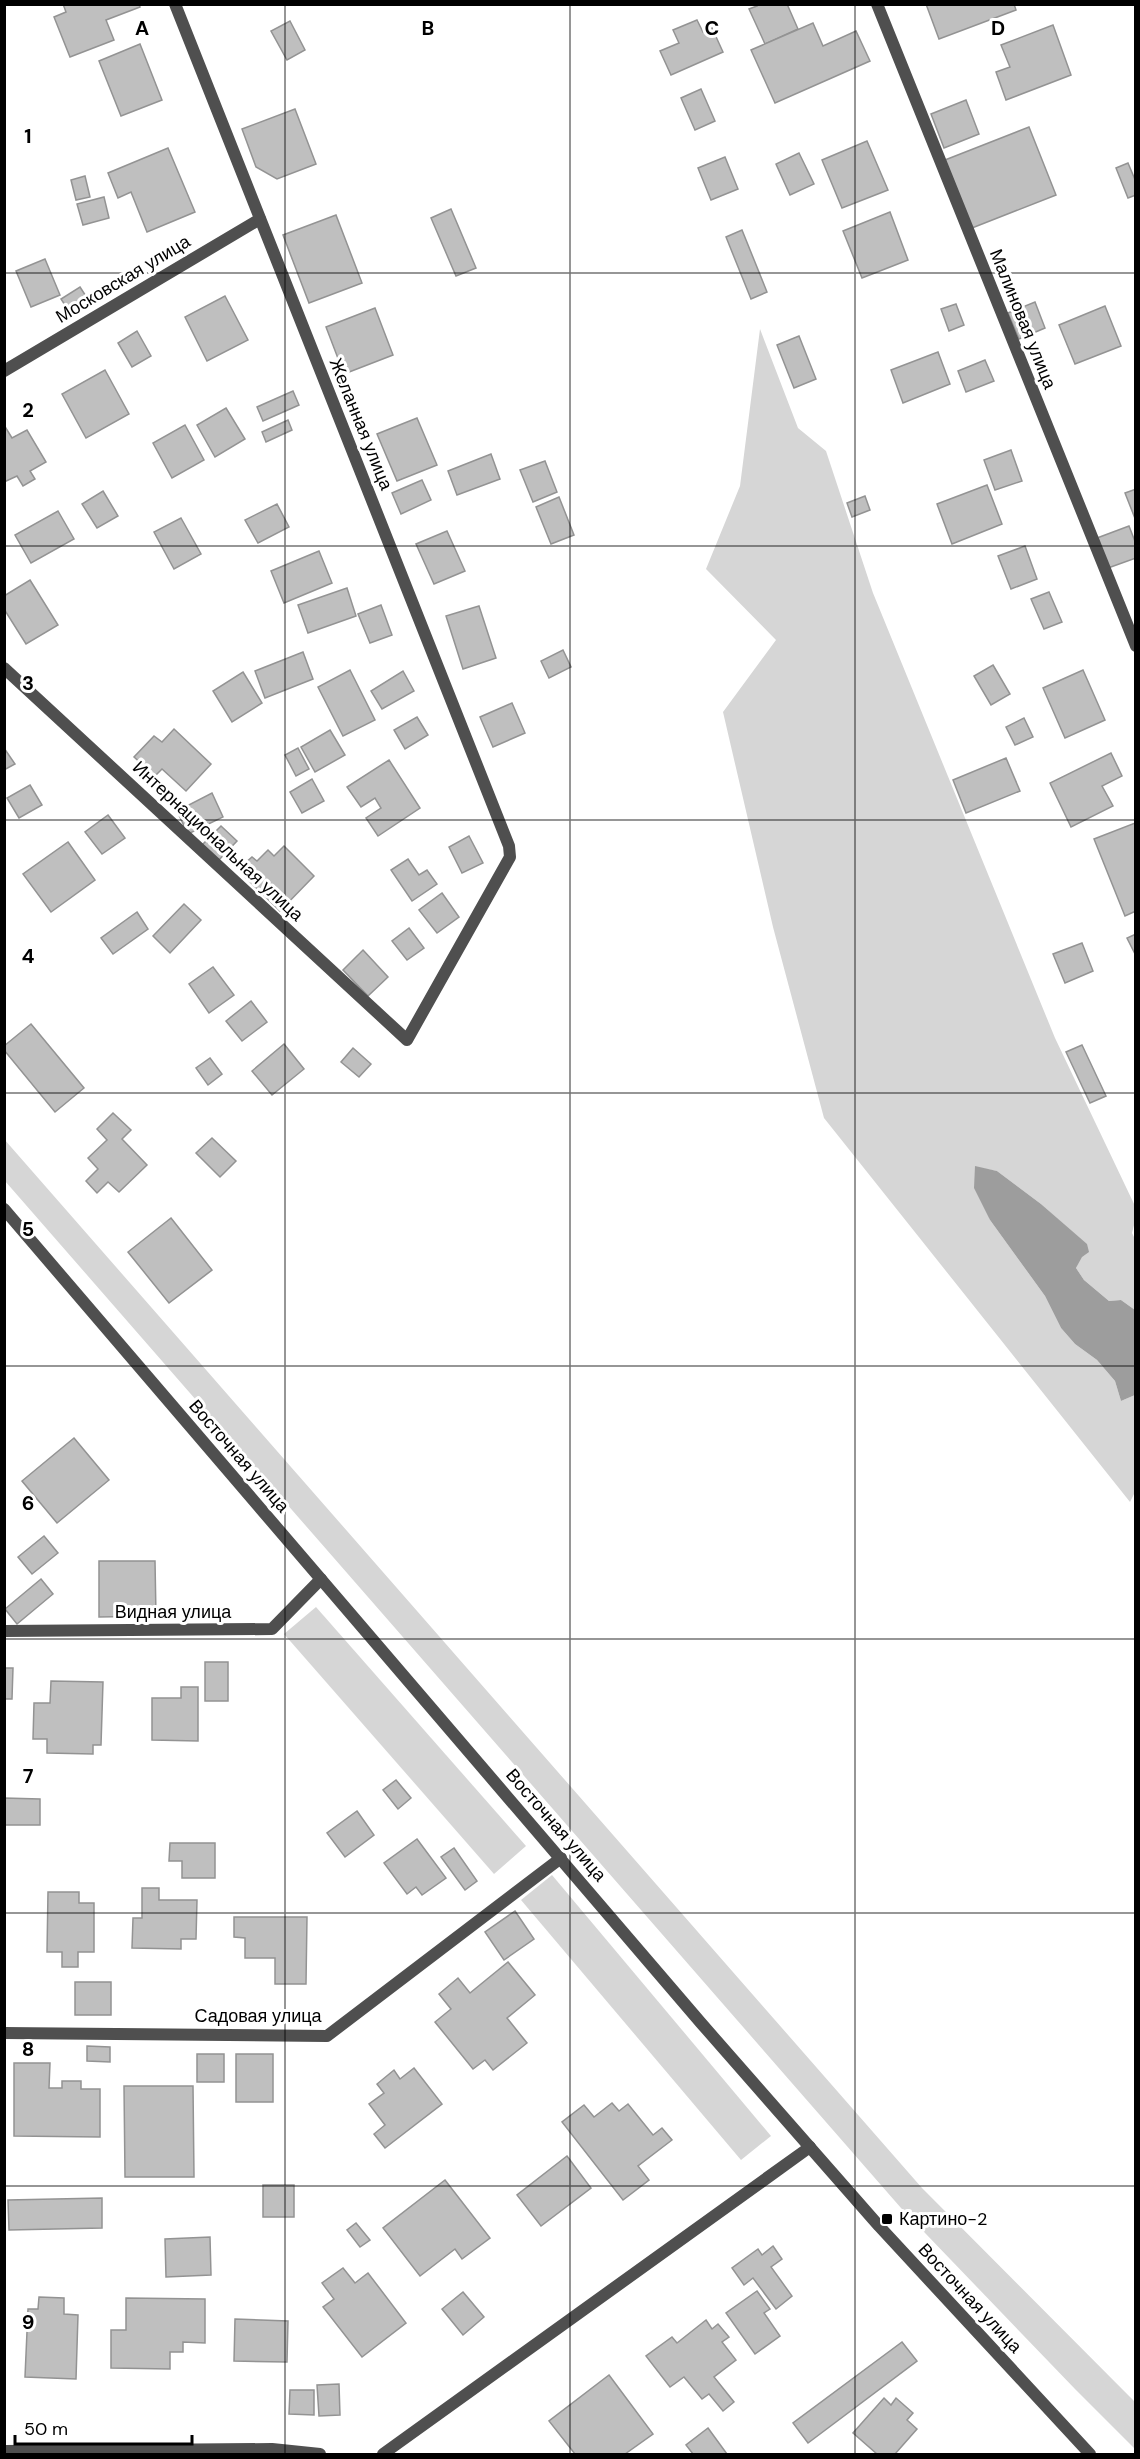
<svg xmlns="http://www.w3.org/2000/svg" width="1140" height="2459" viewBox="0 0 1140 2459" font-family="'DM Sans',sans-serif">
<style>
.green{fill:#d6d6d6}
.water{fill:#9d9d9d}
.building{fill:#bfbfbf;stroke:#939393;stroke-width:1.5}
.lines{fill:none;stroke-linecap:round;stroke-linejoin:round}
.minor{stroke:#4f4f4f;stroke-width:12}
.grid{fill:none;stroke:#000;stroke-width:1.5;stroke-opacity:0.55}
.poi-dot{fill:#000;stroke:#fff;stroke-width:2}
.labels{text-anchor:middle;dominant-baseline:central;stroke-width:6;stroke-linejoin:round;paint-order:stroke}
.street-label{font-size:18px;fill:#000;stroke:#fff}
.poi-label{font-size:18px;fill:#000;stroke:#fff;text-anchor:start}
.grid-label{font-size:20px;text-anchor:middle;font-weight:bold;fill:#000;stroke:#fff;stroke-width:6;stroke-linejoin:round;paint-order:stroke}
</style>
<rect width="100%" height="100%" fill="#fff"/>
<!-- green -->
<g class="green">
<polygon points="760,329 798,428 826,451 873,593 1055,1038 1135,1206 1135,1221 1132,1233 1135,1239 1135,1310 1121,1300 1109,1301 1084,1280 1076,1268 1087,1245 1041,1204 997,1171 975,1167 990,1220 1045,1296 1061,1328 1075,1344 1097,1360 1115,1381 1121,1401 1135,1395 1135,1492 1130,1502 824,1118 773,927 723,712 776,640 706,569 740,486"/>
<polygon points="4,1139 922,2188 1135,2402 1135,2449 1075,2389 901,2208 5,1181"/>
<polygon points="316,1607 526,1846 494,1874 284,1634"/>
<polygon points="552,1875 771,2136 741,2160 521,1900"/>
</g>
<!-- water -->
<polygon class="water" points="975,1166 997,1171 1041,1204 1087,1244 1089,1252 1082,1257 1076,1268 1084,1280 1109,1301 1121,1300 1135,1310 1135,1395 1121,1401 1115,1381 1097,1360 1075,1344 1061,1328 1045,1296 990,1220 974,1188"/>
<!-- building -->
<g class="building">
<polygon points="63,4 139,4 140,7 106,20 114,40 70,57 54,17 66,12"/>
<polygon points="756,4 787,4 798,29 765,44 749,9 757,6"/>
<polygon points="926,4 1014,4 1016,10 939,39"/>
<polygon points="697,20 703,32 712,28 723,52 671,75 660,51 679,43 673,30"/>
<polygon points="290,21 305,50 287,60 271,31"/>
<polygon points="813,23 823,46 856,31 870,61 775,103 751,50"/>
<polygon points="1053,25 1071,75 1006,100 996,72 1010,67 1001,45"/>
<polygon points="140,44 162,100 121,116 99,61"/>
<polygon points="701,89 715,121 695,130 681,98"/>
<polygon points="966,100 979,134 944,148 931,114"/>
<polygon points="295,109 316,164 277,179 256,167 242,129"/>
<polygon points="1029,127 1056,195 972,228 945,160"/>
<polygon points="867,141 888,190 842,208 822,160"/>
<polygon points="168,148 195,212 147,232 131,192 118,198 108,173"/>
<polygon points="799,153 814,184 790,195 776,164"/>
<polygon points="725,157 738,189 711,200 698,168"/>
<polygon points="1128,163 1136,182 1136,195 1128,198 1116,168"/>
<polygon points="85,176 90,197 76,200 71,180"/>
<polygon points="104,197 109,218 83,225 77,204"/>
<polygon points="451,209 476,268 456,276 431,218"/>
<polygon points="890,212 908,260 862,278 843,231"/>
<polygon points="336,215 362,283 309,303 283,235"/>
<polygon points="742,230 767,292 751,299 726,237"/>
<polygon points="45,259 60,295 31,307 16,271"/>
<polygon points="80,287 91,304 72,316 61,299"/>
<polygon points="225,296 248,340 207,361 185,317"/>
<polygon points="1035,302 1045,328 1019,339 1008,313"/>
<polygon points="956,304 964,325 949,331 941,309"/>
<polygon points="1105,306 1121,346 1075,364 1059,325"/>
<polygon points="375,308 393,355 344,374 326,327"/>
<polygon points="137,331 151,356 132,367 118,343"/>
<polygon points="799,336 816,379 794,388 777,345"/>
<polygon points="938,352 950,384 903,403 891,370"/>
<polygon points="985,360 994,381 966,392 958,371"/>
<polygon points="105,370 129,414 86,438 62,394"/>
<polygon points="293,391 299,405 263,421 257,407"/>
<polygon points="226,408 245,439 215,457 197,425"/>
<polygon points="417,418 437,465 397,481 377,434"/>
<polygon points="288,420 292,430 266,442 262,432"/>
<polygon points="4,425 12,438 27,430 46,462 30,471 35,479 23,486 17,476 4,482"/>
<polygon points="185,425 204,460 172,478 153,443"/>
<polygon points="1011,450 1022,481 995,490 984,460"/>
<polygon points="491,454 500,479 457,495 448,471"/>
<polygon points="545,461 557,492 533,502 520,470"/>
<polygon points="422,480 431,500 401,514 392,493"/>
<polygon points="987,485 1002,524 952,544 937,504"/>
<polygon points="1136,489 1136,521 1125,493"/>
<polygon points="103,491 118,516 97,528 82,504"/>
<polygon points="865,496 870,510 852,517 847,503"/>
<polygon points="559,497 574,535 551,544 536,507"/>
<polygon points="277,504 289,527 258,543 245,520"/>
<polygon points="58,511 74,539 31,563 15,535"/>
<polygon points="181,518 201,554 174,569 154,532"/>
<polygon points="1129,526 1136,544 1136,558 1108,568 1097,538"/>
<polygon points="447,531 465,571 434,584 416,544"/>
<polygon points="1025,546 1037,579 1011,589 998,556"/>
<polygon points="319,551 332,583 284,603 271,571"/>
<polygon points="30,580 58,625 26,644 4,609 4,596"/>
<polygon points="347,588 356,616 308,633 298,605"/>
<polygon points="1049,592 1062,622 1044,629 1031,599"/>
<polygon points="381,605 392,635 370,643 358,614"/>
<polygon points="479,606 496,658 463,669 446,616"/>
<polygon points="563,650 571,667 549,678 541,661"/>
<polygon points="303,652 313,679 265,698 255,671"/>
<polygon points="993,665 1010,694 991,705 974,676"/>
<polygon points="350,670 375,720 343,736 318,687"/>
<polygon points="1083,670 1105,720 1065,738 1043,688"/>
<polygon points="403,671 414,691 382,709 371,691"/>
<polygon points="243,672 262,703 232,722 213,691"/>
<polygon points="512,703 525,733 493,747 480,717"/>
<polygon points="417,717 428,735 405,749 394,730"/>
<polygon points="1024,718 1033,737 1015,745 1006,727"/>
<polygon points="174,729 211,764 186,791 162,769 155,776 134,757 154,736 162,742"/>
<polygon points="330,730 345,755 315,772 301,747"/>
<polygon points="4,748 15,764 4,770"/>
<polygon points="298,748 309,769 296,776 285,755"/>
<polygon points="1111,753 1122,776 1102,786 1113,806 1071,827 1050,783"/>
<polygon points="1006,758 1020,791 966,813 953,780"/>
<polygon points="389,760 420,808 378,836 366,818 381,808 375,798 361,807 347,787"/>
<polygon points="312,779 324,801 302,813 290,792"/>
<polygon points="30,785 42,805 19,818 7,798"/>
<polygon points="212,793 223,817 188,834 177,811"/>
<polygon points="108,815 125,838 102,854 85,832"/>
<polygon points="1135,823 1136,911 1125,916 1094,839"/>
<polygon points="221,826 237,841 218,861 202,845"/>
<polygon points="469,836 483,863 462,873 449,847"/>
<polygon points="68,842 95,880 51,912 23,874"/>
<polygon points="284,846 314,876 280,911 243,875 249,868 244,864 252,857 257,861 268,850 274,856"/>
<polygon points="408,859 419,875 427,870 437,884 412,901 391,870"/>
<polygon points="442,893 459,917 437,933 419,910"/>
<polygon points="184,904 201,920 170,953 153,936"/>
<polygon points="137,912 148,929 113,954 101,938"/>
<polygon points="409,928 424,948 407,960 392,941"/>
<polygon points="1136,934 1136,956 1127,938"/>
<polygon points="1082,943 1093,971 1065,983 1053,954"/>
<polygon points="363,950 388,977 368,996 343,970"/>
<polygon points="213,967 234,995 209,1013 189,984"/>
<polygon points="251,1001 267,1022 242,1041 226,1021"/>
<polygon points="31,1024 84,1088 55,1112 4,1050 4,1046"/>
<polygon points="284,1044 304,1069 272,1095 252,1071"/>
<polygon points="1082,1045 1106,1096 1090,1103 1066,1052"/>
<polygon points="353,1048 371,1064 359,1077 341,1062"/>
<polygon points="210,1058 222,1074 208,1085 196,1068"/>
<polygon points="113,1113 131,1130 122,1139 147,1165 119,1192 108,1182 97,1193 86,1181 98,1169 88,1158 107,1140 97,1129"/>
<polygon points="212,1138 236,1161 220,1177 196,1153"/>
<polygon points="171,1218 212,1270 169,1303 128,1252"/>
<polygon points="74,1438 109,1480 57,1523 22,1481"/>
<polygon points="44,1536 58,1553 32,1574 18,1557"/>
<polygon points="99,1561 155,1561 156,1616 99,1617"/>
<polygon points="41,1579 53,1594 17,1624 5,1609"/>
<rect x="205" y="1662" width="23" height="39"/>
<polygon points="4,1668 13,1668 12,1699 4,1699"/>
<polygon points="51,1681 103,1682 101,1745 93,1745 93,1754 47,1753 47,1739 33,1739 34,1703 50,1703"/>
<polygon points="181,1687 198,1687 198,1741 152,1740 152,1698 181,1698"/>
<polygon points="396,1780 411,1798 398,1809 383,1790"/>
<polygon points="4,1798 40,1799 40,1825 4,1825"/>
<polygon points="357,1811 374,1835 345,1857 327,1833"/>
<polygon points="417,1839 446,1878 422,1895 416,1887 407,1894 384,1863"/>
<polygon points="170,1843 215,1843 215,1878 182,1878 182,1861 169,1861"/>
<polygon points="454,1848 477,1881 465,1890 441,1857"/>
<polygon points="142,1888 159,1888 159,1900 197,1900 196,1939 181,1939 181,1949 132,1948 133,1918 142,1918"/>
<polygon points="48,1892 79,1892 79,1903 94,1903 94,1952 78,1952 78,1967 62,1967 62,1952 47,1952"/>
<polygon points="515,1911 534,1939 504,1960 485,1932"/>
<polygon points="234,1917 307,1917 306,1984 275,1984 275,1958 245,1958 245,1938 234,1937"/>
<polygon points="508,1962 535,1995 507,2018 527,2043 493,2070 485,2060 473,2069 435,2022 451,2009 439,1994 458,1978 470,1993"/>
<rect x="75" y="1982" width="36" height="33"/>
<polygon points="87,2046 110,2047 110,2062 87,2061"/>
<rect x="197" y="2054" width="27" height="28"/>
<rect x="236" y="2054" width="37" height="48"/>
<polygon points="14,2063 50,2063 49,2088 62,2088 62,2081 81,2081 81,2089 100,2089 100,2137 14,2136"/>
<polygon points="414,2068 442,2104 385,2148 374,2134 385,2125 369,2104 384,2093 377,2084 394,2070 400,2079"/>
<polygon points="124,2086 193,2086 194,2177 125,2177"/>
<polygon points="612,2103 619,2111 628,2104 653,2135 662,2128 672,2140 638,2166 649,2180 623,2200 562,2122 584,2105 594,2117"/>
<polygon points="567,2156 591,2188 541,2226 517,2195"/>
<polygon points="445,2180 490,2238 462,2259 455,2249 420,2276 383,2228"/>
<rect x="263" y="2185" width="31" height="32"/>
<polygon points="102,2198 102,2228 9,2230 8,2200"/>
<polygon points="356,2223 370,2240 360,2247 347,2230"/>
<polygon points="210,2237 211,2275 166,2277 165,2239"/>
<polygon points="773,2246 782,2259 771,2267 792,2296 776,2309 753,2278 744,2285 732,2268 758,2249 762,2255"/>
<polygon points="343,2268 355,2283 368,2273 406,2323 362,2357 323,2307 334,2299 322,2283"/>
<polygon points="757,2291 770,2309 764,2313 780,2336 755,2354 726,2313"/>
<polygon points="463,2292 484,2317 463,2335 442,2309"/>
<polygon points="39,2297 64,2298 64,2314 78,2315 76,2379 25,2377 28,2309 38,2309"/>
<polygon points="126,2298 205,2299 205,2343 183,2342 183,2352 170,2352 170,2369 111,2368 111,2330 126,2330"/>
<polygon points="235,2319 288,2321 287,2362 234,2361"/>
<polygon points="706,2320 712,2329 718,2324 729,2337 722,2342 736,2360 714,2377 734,2402 723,2411 709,2394 702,2399 684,2377 670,2387 646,2356 672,2337 677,2343"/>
<polygon points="902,2342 917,2361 808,2443 793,2423"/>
<polygon points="609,2375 653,2434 625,2454 575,2454 549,2421"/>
<polygon points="339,2384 340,2415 319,2416 317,2385"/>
<polygon points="290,2390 314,2390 314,2415 289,2414"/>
<polygon points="884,2398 891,2405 896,2398 913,2413 907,2420 917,2429 895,2454 877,2454 853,2433"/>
<polygon points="708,2428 727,2454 693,2454 686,2445"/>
</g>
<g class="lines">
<!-- minor -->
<g class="minor">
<polyline points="877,4 1136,646"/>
<polyline points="4,371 260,219"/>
<polyline points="4,668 407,1040 510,857 509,846 175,4"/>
<polyline points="4,1209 701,2023 879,2226 1090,2454"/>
<polyline points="4,1631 272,1629 321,1579"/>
<polyline points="4,2033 327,2036 561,1858"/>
<polyline points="4,2451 272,2449 320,2454"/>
<polyline points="383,2454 810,2147"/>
</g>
</g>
<!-- grid -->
<path class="grid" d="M 285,4 L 285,2454M 570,4 L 570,2454M 855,4 L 855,2454M 4,273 L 1136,273M 4,546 L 1136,546M 4,820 L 1136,820M 4,1093 L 1136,1093M 4,1366 L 1136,1366M 4,1639 L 1136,1639M 4,1913 L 1136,1913M 4,2186 L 1136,2186"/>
<!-- markers -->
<rect class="poi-dot" x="881" y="2213" width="12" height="12" rx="3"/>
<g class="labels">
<!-- street labels -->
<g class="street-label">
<text transform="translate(123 279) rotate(-31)">Московская улица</text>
<text transform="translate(1023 319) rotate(68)">Малиновая улица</text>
<text transform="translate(361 424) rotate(68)">Желанная улица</text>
<text transform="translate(218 841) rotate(43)">Интернациональная улица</text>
<text transform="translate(239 1456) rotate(49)">Восточная улица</text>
<text x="173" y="1612">Видная улица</text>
<text transform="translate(556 1825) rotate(49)">Восточная улица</text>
<text x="258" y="2016">Садовая улица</text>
<text transform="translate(970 2298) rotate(47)">Восточная улица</text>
</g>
<!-- poi labels -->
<g class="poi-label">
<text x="899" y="2219">Картино-2</text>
</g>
</g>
<g class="grid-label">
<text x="142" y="35">A</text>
<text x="428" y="35">B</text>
<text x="712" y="35">C</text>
<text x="998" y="35">D</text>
<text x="28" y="143">1</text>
<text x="28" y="417">2</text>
<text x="28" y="690">3</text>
<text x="28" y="963">4</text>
<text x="28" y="1236">5</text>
<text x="28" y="1510">6</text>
<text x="28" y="1783">7</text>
<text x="28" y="2056">8</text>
<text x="28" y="2329">9</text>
</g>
<!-- border -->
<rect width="1140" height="2459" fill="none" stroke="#000000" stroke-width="12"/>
<!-- scale -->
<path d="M15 2435v9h177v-9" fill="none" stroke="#000000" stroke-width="3"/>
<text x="24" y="2435" font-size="18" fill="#000000" stroke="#ffffff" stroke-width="4.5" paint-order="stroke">50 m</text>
</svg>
